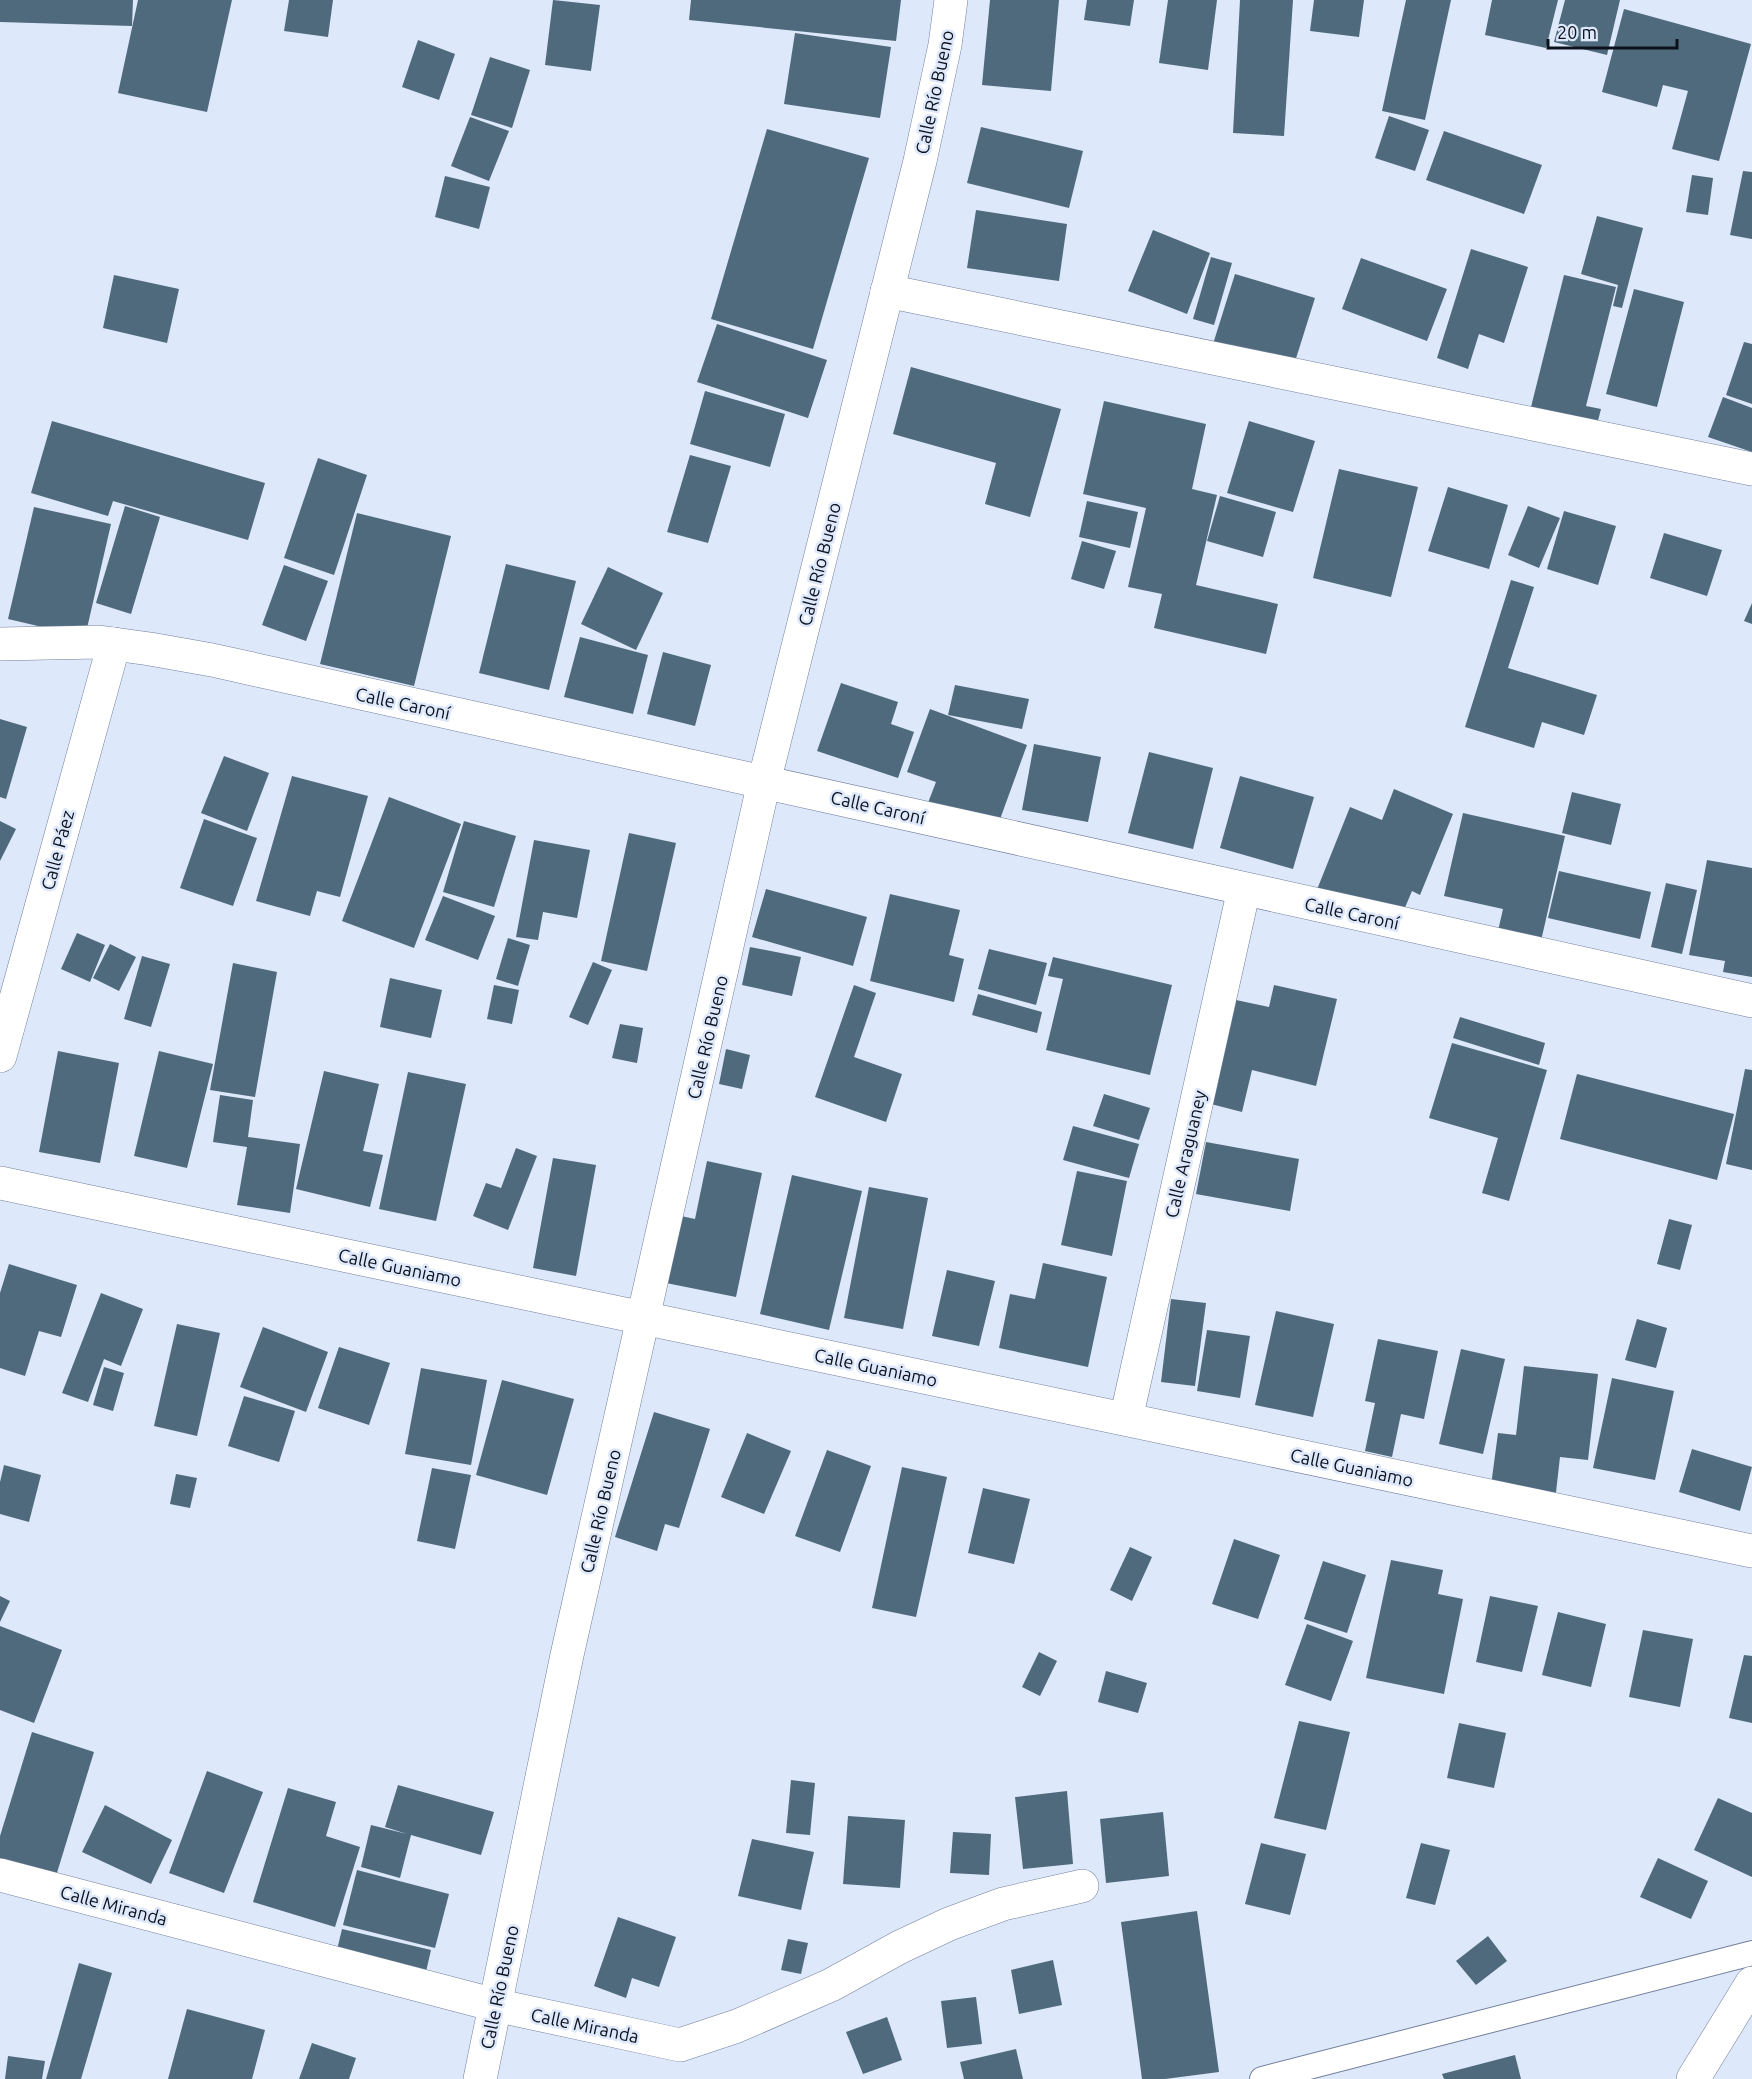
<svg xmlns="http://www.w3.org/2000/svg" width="1752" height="2079" viewBox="0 0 1752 2079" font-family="Ubuntu,sans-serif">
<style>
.building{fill:#4f6a7d}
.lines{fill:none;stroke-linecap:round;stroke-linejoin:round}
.service-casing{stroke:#72809c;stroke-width:26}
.minor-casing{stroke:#72809c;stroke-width:34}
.service{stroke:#fff;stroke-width:24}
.minor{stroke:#fff;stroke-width:33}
.labels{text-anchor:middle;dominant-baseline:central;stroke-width:5;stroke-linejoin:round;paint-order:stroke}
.street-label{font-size:18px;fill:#0c111c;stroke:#dee8fb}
</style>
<rect width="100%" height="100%" fill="#dee8fb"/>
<!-- building -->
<g class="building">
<polygon points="0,0 133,0 132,26 0,22"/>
<polygon points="138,0 232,0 207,112 118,93"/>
<polygon points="289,0 333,0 328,37 284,31"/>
<polygon points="553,0 600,5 591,71 545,65"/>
<polygon points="691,0 901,0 896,41 689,20"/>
<polygon points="990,0 1059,0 1051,91 982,85"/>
<polygon points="1087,0 1134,0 1130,26 1084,20"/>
<polygon points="1168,0 1217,0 1208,70 1159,63"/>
<polygon points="1240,0 1293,0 1284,136 1233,133"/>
<polygon points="1314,0 1364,0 1359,37 1310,31"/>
<polygon points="1406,0 1451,0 1425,120 1382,111"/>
<polygon points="1492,0 1558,0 1546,48 1485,35"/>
<polygon points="1565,0 1620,0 1607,55 1554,42"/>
<polygon points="1624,9 1751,44 1719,161 1672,149 1688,91 1663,85 1657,107 1602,92"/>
<polygon points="795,33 891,47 880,118 784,104"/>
<polygon points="418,40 455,54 439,100 402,87"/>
<polygon points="490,57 530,70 512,128 471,115"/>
<polygon points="1389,116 1429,130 1415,171 1375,158"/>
<polygon points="470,117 509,131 489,181 451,166"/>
<polygon points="981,127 1083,151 1069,208 967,183"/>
<polygon points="767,129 869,158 813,349 711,319"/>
<polygon points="1444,131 1542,165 1524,214 1426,180"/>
<polygon points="1743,171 1752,172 1752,239 1730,235"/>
<polygon points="1692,175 1713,178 1708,215 1686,212"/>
<polygon points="445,176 490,187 479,229 435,217"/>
<polygon points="976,210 1067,224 1059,281 967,268"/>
<polygon points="1597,216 1643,228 1622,308 1613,306 1618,285 1581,274"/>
<polygon points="1153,230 1210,253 1187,314 1128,291"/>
<polygon points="1471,249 1528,267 1504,343 1479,334 1468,369 1437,358"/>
<polygon points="1211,257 1232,263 1214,325 1193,319"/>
<polygon points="1361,258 1447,289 1427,341 1342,309"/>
<polygon points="1235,274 1315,298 1293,368 1213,344"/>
<polygon points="114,275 179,289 167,343 103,328"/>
<polygon points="1564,275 1616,287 1586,406 1601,409 1593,440 1527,423"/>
<polygon points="1634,289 1684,302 1657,407 1606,394"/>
<polygon points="717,324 827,360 808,418 697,382"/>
<polygon points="1744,342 1752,344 1752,404 1726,395"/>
<polygon points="911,367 1061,409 1030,517 985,504 996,463 893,434"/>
<polygon points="705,391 785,414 770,467 690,444"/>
<polygon points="1723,397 1752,408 1752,452 1708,437"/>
<polygon points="1104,401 1206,424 1192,489 1217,495 1196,585 1278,604 1266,654 1154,628 1162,594 1128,587 1146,508 1083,494"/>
<polygon points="52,421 265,483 248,540 113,501 108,516 31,493"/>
<polygon points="1249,421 1315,441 1293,512 1227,493"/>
<polygon points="690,455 731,466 708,543 667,532"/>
<polygon points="318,458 367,475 334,575 284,558"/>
<polygon points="1339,469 1418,487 1391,597 1313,578"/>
<polygon points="1448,487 1508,505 1489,569 1428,551"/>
<polygon points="1220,496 1276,512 1263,557 1207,541"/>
<polygon points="1087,501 1138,512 1130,548 1079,537"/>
<polygon points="125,506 160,517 131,614 96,603"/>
<polygon points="1528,506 1560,518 1539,568 1508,555"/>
<polygon points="34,507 111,524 85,637 8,619"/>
<polygon points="1564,511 1616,526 1598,585 1547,569"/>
<polygon points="357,513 451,536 414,686 320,664"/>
<polygon points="1664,533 1722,550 1707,596 1650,578"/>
<polygon points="1082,541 1116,551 1104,589 1071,579"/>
<polygon points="506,564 576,581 549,690 479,673"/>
<polygon points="284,565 328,581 306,641 262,625"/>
<polygon points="608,567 663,593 636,650 581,624"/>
<polygon points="1511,580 1534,587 1508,668 1597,695 1584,735 1542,722 1534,748 1465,727"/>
<polygon points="1752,603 1752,624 1744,621"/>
<polygon points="580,637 648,655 633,714 564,697"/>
<polygon points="663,652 711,665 695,726 647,714"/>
<polygon points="841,683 898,702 891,724 914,732 898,778 817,751"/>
<polygon points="955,685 1029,699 1022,729 948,715"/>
<polygon points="930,709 1027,745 995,833 926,808 936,782 907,772"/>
<polygon points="0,719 27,727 6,799 0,797"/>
<polygon points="1034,744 1101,757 1088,822 1022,810"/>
<polygon points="1149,752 1213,768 1193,849 1128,833"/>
<polygon points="224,756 269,773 247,831 201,813"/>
<polygon points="292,776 368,796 340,897 317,891 310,916 256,901"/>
<polygon points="1240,776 1314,797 1293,869 1220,848"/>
<polygon points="1394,789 1453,814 1420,895 1412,891 1398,924 1316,892 1350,807 1382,820"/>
<polygon points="1572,792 1621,804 1611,845 1562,833"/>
<polygon points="389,797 461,824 414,948 342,921"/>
<polygon points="1463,813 1565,836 1538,954 1495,944 1503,909 1444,896"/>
<polygon points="204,819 257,838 233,906 180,888"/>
<polygon points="0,821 16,829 0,861"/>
<polygon points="464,821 516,836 494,907 443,892"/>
<polygon points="629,833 676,843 647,971 601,961"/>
<polygon points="534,840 590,850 577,918 543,912 538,940 516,937"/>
<polygon points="1707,860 1752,868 1752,977 1723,972 1725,961 1689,955"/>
<polygon points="1559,871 1651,892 1640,939 1548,918"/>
<polygon points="1666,883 1697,890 1682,954 1651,947"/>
<polygon points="766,889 867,917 853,966 752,937"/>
<polygon points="890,894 960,910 949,955 964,959 954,1002 870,981"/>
<polygon points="443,896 495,916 478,960 425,940"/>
<polygon points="77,933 105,945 90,982 61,969"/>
<polygon points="508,938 530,945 518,986 496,979"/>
<polygon points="110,944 136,957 119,991 93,978"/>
<polygon points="750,947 801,957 792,996 742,985"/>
<polygon points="989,949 1047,963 1036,1005 978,989"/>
<polygon points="142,956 170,964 151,1027 124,1019"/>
<polygon points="1053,957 1172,985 1150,1075 1046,1050 1063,979 1048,976"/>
<polygon points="593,962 612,970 588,1025 569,1017"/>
<polygon points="233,963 277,972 255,1097 210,1090"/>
<polygon points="390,978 442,990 431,1038 380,1027"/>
<polygon points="494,985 519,990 512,1024 487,1019"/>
<polygon points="854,985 876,993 854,1057 902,1074 886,1122 815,1097"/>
<polygon points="1274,985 1337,999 1316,1086 1252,1070 1242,1112 1211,1104 1236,1000 1269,1007"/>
<polygon points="978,994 1042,1012 1037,1033 972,1015"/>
<polygon points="1460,1017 1545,1043 1539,1065 1453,1038"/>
<polygon points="620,1024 643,1028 637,1063 612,1058"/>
<polygon points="1452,1043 1547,1070 1509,1201 1482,1193 1498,1138 1429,1118"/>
<polygon points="726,1049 750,1055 742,1089 719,1084"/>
<polygon points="58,1051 119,1063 100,1163 39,1152"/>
<polygon points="159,1051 213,1064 187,1168 134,1156"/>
<polygon points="1745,1069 1752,1070 1752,1170 1726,1164"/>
<polygon points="324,1071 379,1084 363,1151 383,1155 370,1207 296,1189"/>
<polygon points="408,1072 466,1084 436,1221 379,1209"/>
<polygon points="1577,1074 1734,1114 1717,1180 1560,1139"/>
<polygon points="1104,1094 1150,1108 1139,1140 1093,1126"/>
<polygon points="220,1095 253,1100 248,1137 300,1144 290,1213 237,1205 247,1147 213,1142"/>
<polygon points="1073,1126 1139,1144 1129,1178 1063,1160"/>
<polygon points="1206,1142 1299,1159 1290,1211 1196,1194"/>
<polygon points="516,1148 537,1156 508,1230 473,1216 486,1183 501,1188"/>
<polygon points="553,1158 596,1165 576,1276 533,1268"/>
<polygon points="707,1161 762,1173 736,1297 666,1283 681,1216 695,1219"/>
<polygon points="1077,1171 1127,1181 1112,1256 1061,1245"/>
<polygon points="792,1175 862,1191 829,1330 760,1314"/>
<polygon points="869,1187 928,1198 903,1329 844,1318"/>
<polygon points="1669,1219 1692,1225 1680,1270 1657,1264"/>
<polygon points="1043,1263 1107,1277 1088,1367 999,1348 1010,1294 1035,1299"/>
<polygon points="9,1264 77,1285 61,1337 39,1331 25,1376 0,1368 0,1293"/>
<polygon points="947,1270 995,1281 979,1346 932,1336"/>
<polygon points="101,1293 143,1309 121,1366 104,1359 88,1402 62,1393"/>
<polygon points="1171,1299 1206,1303 1195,1386 1161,1382"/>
<polygon points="1276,1311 1334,1324 1313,1417 1255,1405"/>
<polygon points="1637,1319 1667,1328 1656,1368 1625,1360"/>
<polygon points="177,1324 220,1333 197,1436 154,1426"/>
<polygon points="263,1327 328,1352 306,1412 240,1387"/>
<polygon points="1207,1330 1250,1336 1240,1398 1197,1391"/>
<polygon points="1378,1339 1438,1351 1424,1419 1401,1414 1392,1457 1365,1451 1375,1403 1365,1401"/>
<polygon points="339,1347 390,1363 369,1425 318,1408"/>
<polygon points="1461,1349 1505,1359 1483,1454 1439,1444"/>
<polygon points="1524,1366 1598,1374 1588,1460 1560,1457 1555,1501 1490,1493 1498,1433 1516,1435"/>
<polygon points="104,1367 124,1373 113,1411 93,1405"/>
<polygon points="421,1368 487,1380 471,1465 405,1454"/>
<polygon points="1612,1378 1674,1391 1655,1480 1593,1468"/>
<polygon points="502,1380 574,1399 547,1495 476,1475"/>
<polygon points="244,1396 295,1411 279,1462 228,1446"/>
<polygon points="654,1412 710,1429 679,1528 665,1524 657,1551 615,1537"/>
<polygon points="747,1433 791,1451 764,1514 721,1497"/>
<polygon points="1692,1449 1752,1467 1740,1511 1679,1492"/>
<polygon points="827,1450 871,1466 840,1552 795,1536"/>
<polygon points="4,1465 41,1475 29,1522 0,1514 0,1482"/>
<polygon points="902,1467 947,1477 916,1617 872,1608"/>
<polygon points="432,1468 471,1475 455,1549 417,1541"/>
<polygon points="176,1474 197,1478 190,1508 170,1504"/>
<polygon points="983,1488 1030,1499 1014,1564 968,1553"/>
<polygon points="1234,1539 1280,1555 1258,1619 1212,1604"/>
<polygon points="1130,1547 1152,1557 1132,1601 1110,1590"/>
<polygon points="1391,1560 1443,1570 1438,1594 1463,1599 1444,1694 1366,1678"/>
<polygon points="1323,1561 1366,1575 1347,1633 1304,1619"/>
<polygon points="0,1596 10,1601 0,1622"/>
<polygon points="1490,1596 1538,1606 1522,1672 1476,1662"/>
<polygon points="1558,1612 1606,1624 1591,1687 1542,1675"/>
<polygon points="1307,1624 1353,1641 1331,1701 1285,1685"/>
<polygon points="0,1626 62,1650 34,1723 0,1710"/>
<polygon points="1643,1630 1693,1639 1680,1707 1629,1697"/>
<polygon points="1039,1652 1057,1661 1040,1696 1022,1687"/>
<polygon points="1744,1655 1752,1656 1752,1723 1729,1718"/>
<polygon points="1106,1671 1147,1683 1138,1713 1098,1702"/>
<polygon points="1299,1721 1350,1732 1326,1830 1274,1818"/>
<polygon points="1459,1723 1506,1733 1494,1788 1447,1778"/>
<polygon points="32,1732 94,1752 56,1876 0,1858 0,1836"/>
<polygon points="207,1771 263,1792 224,1893 169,1873"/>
<polygon points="791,1780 815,1783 810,1835 786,1833"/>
<polygon points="398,1785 494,1812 481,1855 411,1835 400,1878 361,1867 371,1825 407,1834 385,1827"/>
<polygon points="288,1788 336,1802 326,1836 360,1847 335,1927 253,1902"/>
<polygon points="1067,1791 1073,1864 1023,1869 1015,1797"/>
<polygon points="1718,1798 1752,1813 1752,1877 1694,1850"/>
<polygon points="105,1805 172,1840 151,1884 82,1852"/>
<polygon points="1163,1812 1169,1876 1106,1883 1100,1819"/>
<polygon points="848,1816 905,1820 900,1888 843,1884"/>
<polygon points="953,1832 991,1834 989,1875 950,1873"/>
<polygon points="752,1839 814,1852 801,1910 738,1896"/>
<polygon points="1261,1843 1306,1854 1290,1915 1245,1904"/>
<polygon points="1421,1843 1450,1850 1435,1905 1406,1898"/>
<polygon points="1658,1858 1708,1881 1691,1919 1640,1897"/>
<polygon points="357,1870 449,1894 435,1948 343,1925"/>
<polygon points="1197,1911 1219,2072 1165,2079 1142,2079 1121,1922"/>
<polygon points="618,1917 676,1937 659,1987 632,1978 626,1998 594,1986"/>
<polygon points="342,1929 431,1950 425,1976 336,1954"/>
<polygon points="1488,1936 1507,1961 1476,1985 1456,1961"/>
<polygon points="788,1939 808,1943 801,1974 781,1970"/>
<polygon points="1053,1960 1062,2005 1019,2014 1011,1970"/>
<polygon points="79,1963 112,1973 81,2079 46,2079"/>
<polygon points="976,1997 982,2044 947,2048 941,2001"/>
<polygon points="187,2009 265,2030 252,2079 168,2079"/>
<polygon points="887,2017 902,2060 863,2074 846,2032"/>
<polygon points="312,2043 356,2058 349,2079 299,2079"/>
<polygon points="1016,2049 1023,2079 964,2079 960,2062"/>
<polygon points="1515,2055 1521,2079 1444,2079 1442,2074"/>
<polygon points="8,2056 45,2061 42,2079 5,2079"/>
</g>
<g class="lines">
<!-- service casing -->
<g class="service-casing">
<polyline id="service" points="1262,2079 1752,1953"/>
</g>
<!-- minor casing -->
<g class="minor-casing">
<g id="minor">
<polyline points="887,291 1752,469"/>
<polyline points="0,644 99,642 150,649 212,660 1752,1001"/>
<polyline points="0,1056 114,644"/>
<polyline points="0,1183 1752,1551"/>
<polyline points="1126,1419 1244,889"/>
<polyline points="0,1875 495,2005 680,2045 737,2026 831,1985 900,1947 949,1924 1003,1904 1082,1886"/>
<polyline points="480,2079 567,1655 764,782 920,161 945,45 951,0"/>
<polyline points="1693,2079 1752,1983"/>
</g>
</g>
<!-- service -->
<use href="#service" class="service"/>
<!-- minor -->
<use href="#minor" class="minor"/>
</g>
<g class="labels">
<!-- street labels -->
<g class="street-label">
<text transform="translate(934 92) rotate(-78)">Calle Río Bueno</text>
<text transform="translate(819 564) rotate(-76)">Calle Río Bueno</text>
<text transform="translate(403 703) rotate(12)">Calle Caroní</text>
<text transform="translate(878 807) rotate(13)">Calle Caroní</text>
<text transform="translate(57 850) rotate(-75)">Calle Páez</text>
<text transform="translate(1352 913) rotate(12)">Calle Caroní</text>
<text transform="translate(707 1037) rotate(-77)">Calle Río Bueno</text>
<text transform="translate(1185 1154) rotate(-77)">Calle Araguaney</text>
<text transform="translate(400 1267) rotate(12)">Calle Guaniamo</text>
<text transform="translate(876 1367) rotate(12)">Calle Guaniamo</text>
<text transform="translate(1352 1467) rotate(12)">Calle Guaniamo</text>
<text transform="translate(600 1511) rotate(-77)">Calle Río Bueno</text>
<text transform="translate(114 1905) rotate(15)">Calle Miranda</text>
<text transform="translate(499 1987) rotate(-78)">Calle Río Bueno</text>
<text transform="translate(585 2025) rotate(12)">Calle Miranda</text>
</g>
</g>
<!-- scale -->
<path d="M1548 39v9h129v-9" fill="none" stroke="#0c111c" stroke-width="3"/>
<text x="1557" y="39" font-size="18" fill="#0c111c" stroke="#dee8fb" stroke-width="4.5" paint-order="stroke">20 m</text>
</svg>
